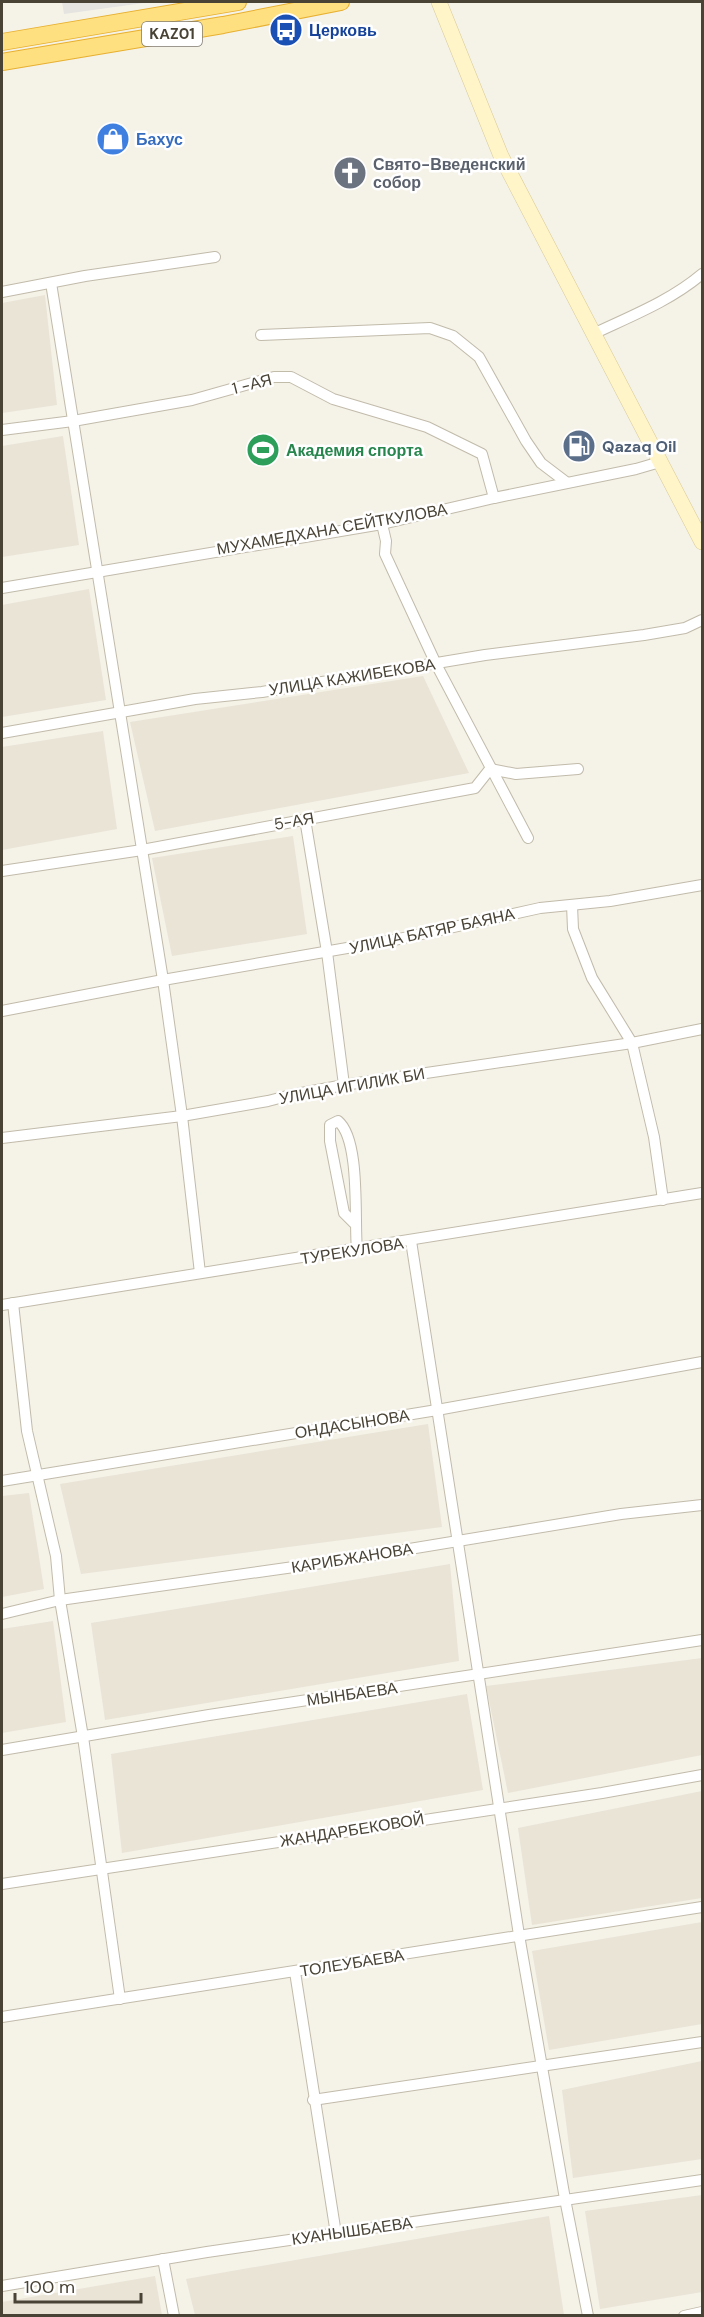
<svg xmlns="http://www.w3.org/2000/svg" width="704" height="2317" viewBox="0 0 704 2317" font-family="'DM Sans',sans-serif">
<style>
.residential{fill:#e9e4d6}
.parking{fill:#e6e4e0}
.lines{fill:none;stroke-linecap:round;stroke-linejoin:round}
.minor-casing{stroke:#c1bbaa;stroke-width:12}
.secondary-casing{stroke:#d8ca95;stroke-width:16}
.trunk-casing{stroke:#e7b030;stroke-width:18}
.minor{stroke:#fff;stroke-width:10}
.secondary{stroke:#fff5c8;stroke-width:15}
.trunk{stroke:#ffe080;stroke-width:16}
.labels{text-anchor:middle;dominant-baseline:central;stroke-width:5;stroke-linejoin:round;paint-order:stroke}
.shield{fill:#fff;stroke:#807b72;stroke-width:1.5}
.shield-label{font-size:15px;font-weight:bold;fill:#494336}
.transit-label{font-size:16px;font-weight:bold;fill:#164399;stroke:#fff;text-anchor:start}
.shop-label{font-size:16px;font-weight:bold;fill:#366cbe;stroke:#fff;text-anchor:start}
.worship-label{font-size:16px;font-weight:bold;fill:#5b616d;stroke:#fff;text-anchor:start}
.street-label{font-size:16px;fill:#494336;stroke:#fff}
.service-label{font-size:16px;font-weight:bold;fill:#4e5e75;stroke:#fff;text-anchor:start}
.leisure-label{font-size:16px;font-weight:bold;fill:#27864d;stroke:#fff;text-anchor:start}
</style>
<rect width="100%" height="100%" fill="#f5f2e8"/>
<!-- residential -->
<g class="residential">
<polygon points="45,295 57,405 2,413 2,303"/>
<polygon points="63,436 79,545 2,557 2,446"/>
<polygon points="89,589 106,700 2,717 2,605"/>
<polygon points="423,676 469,773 155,831 130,722"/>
<polygon points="103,731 117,829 2,850 2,747"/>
<polygon points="293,836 307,934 172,956 152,858"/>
<polygon points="428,1424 442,1527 81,1574 60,1484"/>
<polygon points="29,1493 44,1589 2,1597 2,1496"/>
<polygon points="450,1564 459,1661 105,1720 91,1623"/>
<polygon points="53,1621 66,1722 2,1733 2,1629"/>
<polygon points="702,1658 702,1755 508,1793 486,1686"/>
<polygon points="467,1694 483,1790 122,1853 111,1754"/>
<polygon points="702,1791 702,1898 532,1925 518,1828"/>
<polygon points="702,1922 702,2024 549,2050 532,1951"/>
<polygon points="702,2061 702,2159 573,2178 562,2090"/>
<polygon points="702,2195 702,2292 600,2309 585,2211"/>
<polygon points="549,2216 564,2315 195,2315 186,2279"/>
<polygon points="155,2276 162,2315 2,2315 2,2302"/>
</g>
<!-- parking -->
<polygon class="parking" points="62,2 151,2 64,14"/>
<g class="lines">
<!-- minor casing -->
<g class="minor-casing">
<g id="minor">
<polyline points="51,283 163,980 182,1116 200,1273"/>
<polyline points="2,292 85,276 215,257"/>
<path d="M 593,334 C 631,316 670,301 702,274"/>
<polyline points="261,335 430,328 453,336 479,357 526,441 541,463 566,482"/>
<polyline points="2,430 73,421 192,400 274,377 291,377 333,399 427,427 482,454 494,498"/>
<polyline points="382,524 386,541 385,554 436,664 528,838"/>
<polyline points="2,588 382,524 494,498 636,469 660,462"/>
<polyline points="2,733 195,699 262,692 485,655 644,635 685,628 702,620"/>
<polyline points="305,819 327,952 344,1085"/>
<polyline points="2,871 142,850 475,788 490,769 516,774 578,769"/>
<polyline points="572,905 573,929 592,978 632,1043 654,1137 663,1200"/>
<polyline points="2,1011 163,980 399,939 540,908 610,901 702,885"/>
<polyline points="2,1138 182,1116 268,1101 291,1095 344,1085 632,1043 702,1029"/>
<path d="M 354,1223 L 344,1213 L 330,1141 L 330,1125 L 338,1121 C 361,1140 354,1221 357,1250"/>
<polyline points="411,1241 519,1935 565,2199 588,2316"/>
<polyline points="13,1303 27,1431 56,1556 60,1600 83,1737 120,1999"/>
<polyline points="2,1305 702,1193"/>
<polyline points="2,1481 437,1410 702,1362"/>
<polyline points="2,1614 60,1600 343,1560 621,1514 702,1505"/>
<polyline points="2,1750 209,1715 702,1640"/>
<polyline points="2,1884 602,1793 702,1775"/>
<polyline points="295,1972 336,2234"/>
<polyline points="2,2017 702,1907"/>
<polyline points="313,2100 702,2042"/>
<polyline points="163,2259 174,2316"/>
<polyline points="2,2286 207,2252 702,2180"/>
<polyline points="684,2316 702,2312"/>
</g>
</g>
<!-- secondary casing -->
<g class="secondary-casing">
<polyline id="secondary" points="439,2 501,156 702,542"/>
</g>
<!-- trunk casing -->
<g class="trunk-casing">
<g id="trunk">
<polyline points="2,42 238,2"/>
<polyline points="2,62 223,25 341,2"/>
</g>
</g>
<!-- minor -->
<use href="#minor" class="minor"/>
<!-- secondary -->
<use href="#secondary" class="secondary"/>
<!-- trunk -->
<use href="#trunk" class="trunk"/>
</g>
<!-- icons -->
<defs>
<g id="bus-disc" transform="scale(1.725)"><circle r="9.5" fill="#1a4fb4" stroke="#fff"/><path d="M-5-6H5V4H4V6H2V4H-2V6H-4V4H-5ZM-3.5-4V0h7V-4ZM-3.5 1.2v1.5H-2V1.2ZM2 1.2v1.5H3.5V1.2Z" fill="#fff"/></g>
<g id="shop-disc" transform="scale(1.725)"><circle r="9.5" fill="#3f7fe0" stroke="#fff"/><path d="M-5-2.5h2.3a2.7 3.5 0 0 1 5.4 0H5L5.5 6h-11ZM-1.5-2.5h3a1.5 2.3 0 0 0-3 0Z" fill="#fff"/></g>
<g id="church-disc" transform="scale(1.725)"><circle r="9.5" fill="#6b7280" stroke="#fff"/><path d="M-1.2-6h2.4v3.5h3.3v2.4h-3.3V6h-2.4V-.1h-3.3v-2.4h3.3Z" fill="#fff"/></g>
<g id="fuel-disc" transform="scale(1.725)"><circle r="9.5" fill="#5c6f8a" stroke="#fff"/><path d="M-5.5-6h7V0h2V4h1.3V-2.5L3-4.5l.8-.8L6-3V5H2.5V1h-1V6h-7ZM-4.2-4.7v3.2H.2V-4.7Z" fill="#fff"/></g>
<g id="stadium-disc" transform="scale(1.725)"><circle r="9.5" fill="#2e9e5b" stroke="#fff"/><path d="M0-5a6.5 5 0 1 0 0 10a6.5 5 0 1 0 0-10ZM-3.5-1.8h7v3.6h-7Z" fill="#fff"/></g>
</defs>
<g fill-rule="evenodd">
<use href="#bus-disc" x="286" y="30"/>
<use href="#shop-disc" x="113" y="139"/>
<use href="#church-disc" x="350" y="173"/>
<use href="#fuel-disc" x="579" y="446"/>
<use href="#stadium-disc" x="263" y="450"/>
</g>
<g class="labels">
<!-- shield labels -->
<rect class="shield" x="142" y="22" width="60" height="24" rx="4.5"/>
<g class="shield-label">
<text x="172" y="34">KАZ01</text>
</g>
<!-- transit labels -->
<g class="transit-label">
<text x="309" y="30">Церковь</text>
</g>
<!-- shop labels -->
<g class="shop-label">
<text x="136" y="139">Бахус</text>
</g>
<!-- worship labels -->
<g class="worship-label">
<text x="373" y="164">Свято-Введенский<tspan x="373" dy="18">собор</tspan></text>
</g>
<!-- street labels -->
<g class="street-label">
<text transform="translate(252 384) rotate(-14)">1 -АЯ</text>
<text transform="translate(332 529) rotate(-10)">МУХАМЕДХАНА СЕЙТКУЛОВА</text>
<text transform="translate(352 677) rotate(-9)">УЛИЦА КАЖИБЕКОВА</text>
<text transform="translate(294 821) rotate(-10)">5-АЯ</text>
<text transform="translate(432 931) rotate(-12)">УЛИЦА БАТЯР БАЯНА</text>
<text transform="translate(352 1086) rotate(-10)">УЛИЦА ИГИЛИК БИ</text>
<text transform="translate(352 1251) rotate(-9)">ТУРЕКУЛОВА</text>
<text transform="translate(352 1424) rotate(-9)">ОНДАСЫНОВА</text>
<text transform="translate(352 1558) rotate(-9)">КАРИБЖАНОВА</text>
<text transform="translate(352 1694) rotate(-8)">МЫНБАЕВА</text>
<text transform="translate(352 1830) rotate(-9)">ЖАНДАРБЕКОВОЙ</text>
<text transform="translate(352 1963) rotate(-9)">ТОЛЕУБАЕВА</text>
<text transform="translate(352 2231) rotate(-8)">КУАНЫШБАЕВА</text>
</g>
<!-- service labels -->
<g class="service-label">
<text x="602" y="446">Qazaq Oil</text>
</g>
<!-- leisure labels -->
<g class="leisure-label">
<text x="286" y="450">Академия спорта</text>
</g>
</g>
<!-- border -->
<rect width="704" height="2317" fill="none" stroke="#494336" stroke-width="6"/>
<!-- scale -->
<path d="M15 2293v9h126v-9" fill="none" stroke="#494336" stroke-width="3"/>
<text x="24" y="2293" font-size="18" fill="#494336" stroke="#ffffff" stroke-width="4.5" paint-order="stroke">100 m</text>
</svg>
